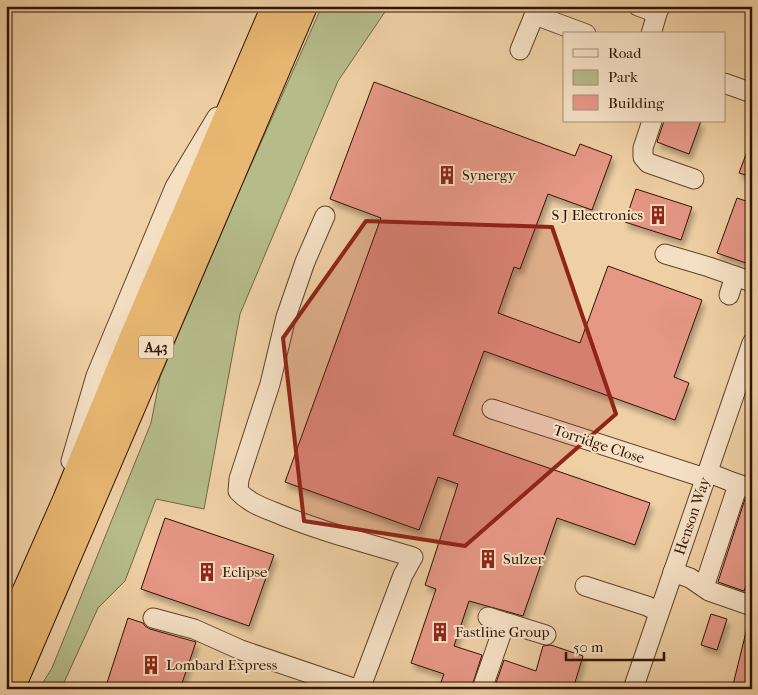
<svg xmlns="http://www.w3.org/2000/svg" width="758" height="695" viewBox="0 0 758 695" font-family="'IM FELL French Canon',serif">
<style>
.green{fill:#b5bb89;stroke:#726744}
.building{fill:#e69786;stroke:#301300;filter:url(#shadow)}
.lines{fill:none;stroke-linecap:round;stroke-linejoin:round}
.minor-casing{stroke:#604229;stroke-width:21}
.highway-casing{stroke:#301300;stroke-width:30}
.minor{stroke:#f5e0c4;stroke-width:19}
.highway{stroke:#e8b872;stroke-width:28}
.marked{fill:#8f2418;fill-opacity:0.2;stroke:#8f2418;stroke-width:4;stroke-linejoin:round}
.labels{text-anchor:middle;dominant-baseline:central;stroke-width:4;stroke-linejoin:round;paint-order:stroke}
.shield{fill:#f5e0c4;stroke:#6b503b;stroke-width:1}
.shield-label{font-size:14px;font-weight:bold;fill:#301300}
.poi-label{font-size:15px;fill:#301300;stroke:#f5e0c4;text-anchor:start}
.street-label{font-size:15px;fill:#301300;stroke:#f5e0c4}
</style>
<defs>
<filter id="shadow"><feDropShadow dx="3" dy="5.5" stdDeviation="2.5" flood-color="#0004"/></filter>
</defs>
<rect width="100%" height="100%" fill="#efcfa4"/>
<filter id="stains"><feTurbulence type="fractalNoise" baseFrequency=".004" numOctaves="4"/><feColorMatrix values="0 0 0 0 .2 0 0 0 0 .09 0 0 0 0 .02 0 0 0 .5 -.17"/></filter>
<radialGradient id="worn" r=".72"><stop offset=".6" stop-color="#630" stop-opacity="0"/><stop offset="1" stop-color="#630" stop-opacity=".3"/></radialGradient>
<!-- green -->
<polygon class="green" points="322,6 389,6 338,81 240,314 204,509 156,499 125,581 98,608 61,689 39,689 52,668 151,423 160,377 242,185"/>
<!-- building -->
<g class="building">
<polygon points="374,82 575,156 580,144 612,156 592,210 548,194 520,269 514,267 498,313 580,343 608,266 702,300 674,377 689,383 675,420 484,351 453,435 650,503 635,545 557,518 523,616 469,601 454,646 482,655 471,689 451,689 440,685 444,674 411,663 436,589 425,585 458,484 438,477 419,530 285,482 381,218 330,199"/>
<polygon points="664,121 701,121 689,154 657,142"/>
<polygon points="751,141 752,141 752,177 739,173"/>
<polygon points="636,189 692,207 681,240 625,222"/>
<polygon points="737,198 752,203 752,265 717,253"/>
<polygon points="745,499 752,500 752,571 744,591 718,582"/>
<polygon points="165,518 274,555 249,626 141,589"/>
<polygon points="711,614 727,619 717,650 701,645"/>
<polygon points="128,618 143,623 145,626 150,629 196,642 180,689 105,689"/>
<polygon points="748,624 752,625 752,689 732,689"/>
<polygon points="551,645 583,656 573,689 494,689 504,660 536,671 543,646"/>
</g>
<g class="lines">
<!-- minor casing -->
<g class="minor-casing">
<g id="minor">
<polyline points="638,6 657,13"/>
<polyline points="535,15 586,34"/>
<polyline points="651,34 658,10 661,6"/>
<polyline points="520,50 538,6"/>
<polyline points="724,83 752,93"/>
<polyline points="652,121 643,148 643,157 648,163 694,179"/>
<path d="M 325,216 L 305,262 L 286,317 L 270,384 L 239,479 L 238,491 C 248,502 261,507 274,512 C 319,531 367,543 413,557 L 403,575 L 360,689"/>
<polyline points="665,254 709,267 752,282"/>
<polyline points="729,295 735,276"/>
<polyline points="492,409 705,478"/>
<polyline points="71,461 96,376 175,187 217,117"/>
<polyline points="707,472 732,482 752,489"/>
<polyline points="673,572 690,578 709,591 752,606"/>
<polyline points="585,586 647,606 659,612"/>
<polyline points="704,587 738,485"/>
<polyline points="488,617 546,635"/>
<polyline points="153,618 194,629 241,650 356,689"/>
<polyline points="482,689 505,623"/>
<polyline points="633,689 752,343"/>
</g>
</g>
<!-- highway casing -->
<g class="highway-casing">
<g id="highway">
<polyline points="6,638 67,500 134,337 276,6"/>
<polyline points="10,689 303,6"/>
</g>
</g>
<!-- minor -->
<use href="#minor" class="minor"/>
<!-- highway -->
<use href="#highway" class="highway"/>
</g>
<!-- marked area -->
<path class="marked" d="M 366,221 L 552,227 L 616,414 L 465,546 L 304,521 L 283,338 Z"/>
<!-- icons -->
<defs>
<g id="building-bare" transform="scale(1.5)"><path d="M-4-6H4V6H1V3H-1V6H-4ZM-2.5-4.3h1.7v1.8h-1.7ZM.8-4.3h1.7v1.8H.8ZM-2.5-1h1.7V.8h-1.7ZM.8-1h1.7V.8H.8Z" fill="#8f2418" stroke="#f5e0c4" stroke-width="2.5" paint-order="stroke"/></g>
</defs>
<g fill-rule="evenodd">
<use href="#building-bare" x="447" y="175"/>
<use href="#building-bare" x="658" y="215"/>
<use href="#building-bare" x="488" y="559"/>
<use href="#building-bare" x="207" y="572"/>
<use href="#building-bare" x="440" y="632"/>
<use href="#building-bare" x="151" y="665"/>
</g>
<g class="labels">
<!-- shield labels -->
<rect class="shield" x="138.5" y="335.5" width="35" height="23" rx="4"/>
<g class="shield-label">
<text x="156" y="347">A43</text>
</g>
<!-- poi labels -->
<g class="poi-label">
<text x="462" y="175">Synergy</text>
<text x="643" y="215" text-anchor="end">S J Electronics</text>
<text x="503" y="559">Sulzer</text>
<text x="222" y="572">Eclipse</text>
<text x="455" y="632">Fastline Group</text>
<text x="166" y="665">Lombard Express</text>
</g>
<!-- street labels -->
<g class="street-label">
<text transform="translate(599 444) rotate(18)">Torridge Close</text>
<text transform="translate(692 516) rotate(-71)">Henson Way</text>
</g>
</g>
<!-- margin -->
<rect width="758" height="695" fill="none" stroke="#efcfa4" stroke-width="25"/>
<rect x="8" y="8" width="743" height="680" fill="none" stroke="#301300" stroke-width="2.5"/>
<rect x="12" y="12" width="733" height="670" fill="none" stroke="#301300"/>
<!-- legend -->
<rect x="563" y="32" width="162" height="90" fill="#f5e0c4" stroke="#a68e76"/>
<rect x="573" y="49" width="25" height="8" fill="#f5e0c4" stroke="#a68e76"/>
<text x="608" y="58" font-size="15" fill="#301300">Road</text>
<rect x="573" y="70" width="25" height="15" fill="#b5bb89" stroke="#a68e76"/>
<text x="608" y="82" font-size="15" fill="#301300">Park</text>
<rect x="573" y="95" width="25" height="15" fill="#e69786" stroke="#a68e76"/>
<text x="608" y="108" font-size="15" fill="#301300">Building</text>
<!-- scale -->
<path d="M566 652v8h98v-8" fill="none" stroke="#301300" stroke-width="2.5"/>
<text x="573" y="652" font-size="15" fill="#301300" stroke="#f5e0c4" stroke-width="4" paint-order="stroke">50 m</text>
<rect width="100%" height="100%" filter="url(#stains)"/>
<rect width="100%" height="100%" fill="url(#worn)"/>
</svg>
